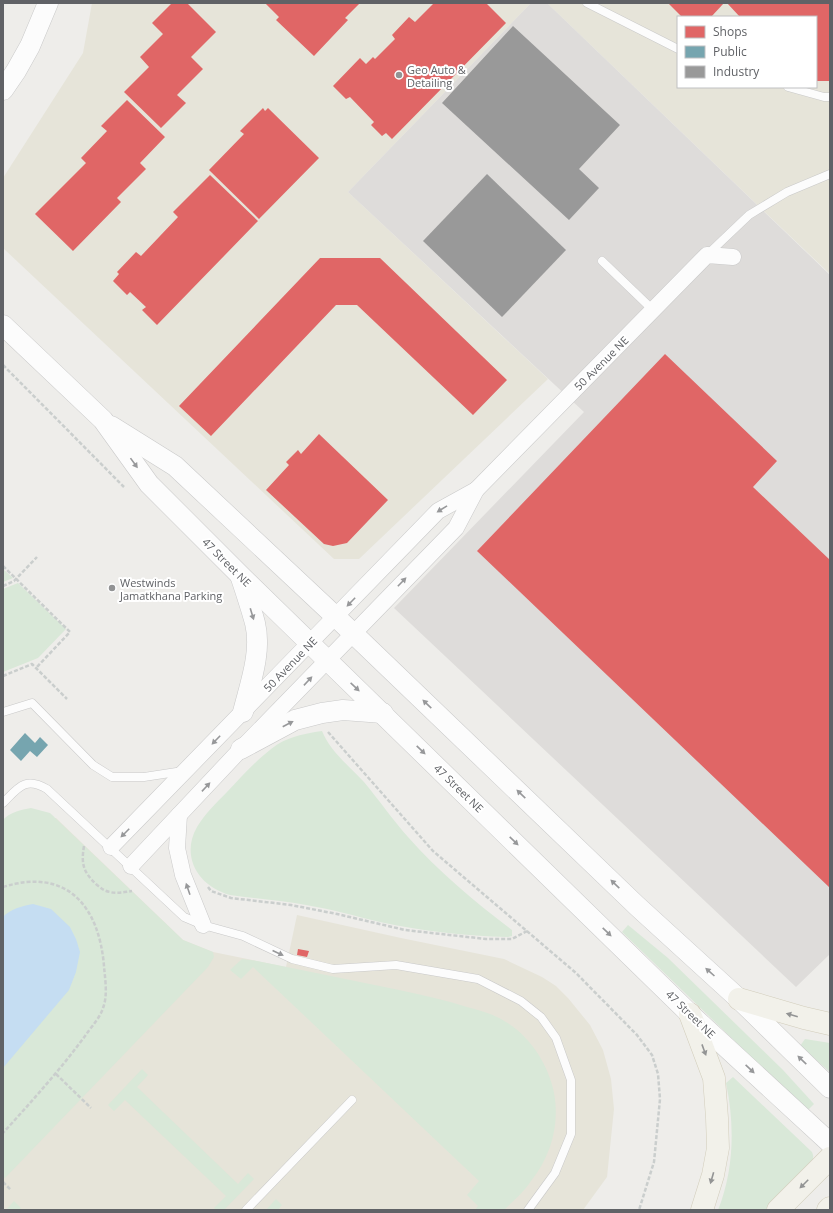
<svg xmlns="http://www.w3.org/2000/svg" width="833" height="1213" viewBox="0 0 833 1213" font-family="'Open Sans',sans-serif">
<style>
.commercial{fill:#e6e4d9;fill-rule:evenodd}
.industrial{fill:#dedcda}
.green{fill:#d9e8d8}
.water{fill:#c5ddf2}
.shops{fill:#e06666}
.public{fill:#76a5af}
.industry{fill:#999}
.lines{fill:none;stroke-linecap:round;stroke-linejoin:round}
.service-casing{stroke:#c9c9c9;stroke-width:9}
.minor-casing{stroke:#c9c9c9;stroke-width:17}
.tertiary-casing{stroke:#c9c9c9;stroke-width:21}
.primary-casing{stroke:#d2cdbb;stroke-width:23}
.path{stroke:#cacecd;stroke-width:2.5;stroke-dasharray:4 2;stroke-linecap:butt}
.service{stroke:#fcfcfc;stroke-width:8}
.minor{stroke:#fcfcfc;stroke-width:16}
.tertiary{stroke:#fcfcfc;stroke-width:20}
.primary{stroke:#f2f1ea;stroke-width:22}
.oneway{fill:#97989a}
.oneway2{fill:#939494}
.poi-dot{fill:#929394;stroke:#fff;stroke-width:1.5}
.labels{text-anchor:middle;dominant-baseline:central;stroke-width:4;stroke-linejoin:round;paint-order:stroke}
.poi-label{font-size:11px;fill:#606266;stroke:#fff;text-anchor:start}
.street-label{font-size:11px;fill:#606266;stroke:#fff}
</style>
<rect width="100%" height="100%" fill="#eeedea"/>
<!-- commercial -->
<g class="commercial">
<polygon points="92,3 531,3 348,192 548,379 359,559 334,559 3,248 3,178 83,53"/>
<path d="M 547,3 L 830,3 L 830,274 L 769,216 ZM 678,17 L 816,17 L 816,87 L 678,87 Z"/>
<polygon points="44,818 56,818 183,940 213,952 286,967 297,915 401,938 504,959 542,977 556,986 568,998 590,1025 603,1050 611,1079 614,1109 607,1177 583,1210 3,1210 3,860"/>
</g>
<!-- industrial -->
<polygon class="industrial" points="531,3 547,3 830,275 830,954 796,987 394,608 584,412 348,192"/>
<!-- green -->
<g class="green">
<polygon points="3,569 13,578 3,582"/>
<polygon points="18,583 66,629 38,658 3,672 3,589"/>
<path d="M 322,731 C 330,751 349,766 364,782 C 379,800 392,819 408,837 C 439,872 475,902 512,930 L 512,936 L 508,937 C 465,936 422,931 380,922 C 355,916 331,909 306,905 C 281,900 255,899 230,895 C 199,887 180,857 197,827 C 205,814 216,803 227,792 C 243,775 259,757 278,744 C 291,736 308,733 322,731 Z"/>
<path d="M 31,808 L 50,813 L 183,940 L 213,952 L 214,957 L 208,967 L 5,1178 L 3,1177 L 3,820 C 10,812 21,810 31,808 Z"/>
<polygon points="628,925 668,958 783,1070 814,1104 807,1111 622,932"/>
<path d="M 242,959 L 257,961 C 305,971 352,980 399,990 C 422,995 445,1000 467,1007 C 481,1011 494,1014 506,1022 C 531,1037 549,1066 554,1093 C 560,1124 551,1156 531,1181 C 524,1192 513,1201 504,1210 L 475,1210 L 478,1206 L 467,1195 L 479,1181 L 253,967 L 241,979 L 230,970 Z"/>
<polygon points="805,1039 830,1043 830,1072 800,1046"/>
<polygon points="142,1069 148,1075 137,1087 238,1184 248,1173 254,1179 224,1210 216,1210 214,1208 226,1196 125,1100 114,1111 108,1105"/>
<path d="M 733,1077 L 812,1152 C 815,1159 812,1161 808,1166 L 765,1210 L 718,1210 C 734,1170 735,1125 726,1083 Z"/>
<polygon points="276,1199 282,1205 278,1210 266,1210"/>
<polygon points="14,1201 21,1208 19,1210 6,1210"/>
</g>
<!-- water -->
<path class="water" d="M 33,904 L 51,909 L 70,927 L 76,939 L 80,952 L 76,972 L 69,990 L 3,1068 L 3,917 C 10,909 22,906 33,904 Z"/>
<!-- shops -->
<g class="shops">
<polygon points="172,3 187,3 216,32 191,57 203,69 177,95 186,103 161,128 124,92 149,67 140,57 163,34 152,23"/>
<polygon points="265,3 360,3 345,18 348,20 314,56 276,20 279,17"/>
<polygon points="434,3 486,3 506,23 392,139 386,133 382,136 371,125 374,122 350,97 346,99 333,86 360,58 366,64 373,57 375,59 395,39 392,35 409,17 415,22"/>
<polygon points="668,3 724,3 711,17 682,17"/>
<polygon points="727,3 830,3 830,81 816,81 816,17 740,17"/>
<polygon points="127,100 165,137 140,163 146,169 117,198 121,202 73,251 35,214 86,163 81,158 107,131 101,126"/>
<polygon points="263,108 265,111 268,108 319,158 259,219 209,170 244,134 240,131"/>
<polygon points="210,175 258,221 157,325 142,310 146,307 130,292 127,295 113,281 119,274 117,272 136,252 141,256 178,217 173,212"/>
<polygon points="320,258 380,258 507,380 473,415 357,305 336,305 211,436 179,406"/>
<polygon points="665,354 777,461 753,487 830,560 830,888 477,551"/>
<polygon points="319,434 388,500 347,543 333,546 324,544 266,490 289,465 286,462 298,450 301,454"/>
<polygon points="298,949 309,951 307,957 297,955"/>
</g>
<!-- public -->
<polygon class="public" points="25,733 35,743 40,737 48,745 37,757 30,751 21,761 10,750"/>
<!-- industry -->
<g class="industry">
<polygon points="513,26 620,125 579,169 599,188 569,220 442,103"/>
<polygon points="487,174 566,250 502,317 423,241"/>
</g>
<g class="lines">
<!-- service casing -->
<g class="service-casing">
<g id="service">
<polyline points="587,3 678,49"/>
<polyline points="788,87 824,97 830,97"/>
<polyline points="707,255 749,215 787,192 830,174"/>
<polyline points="602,261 653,310"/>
<polyline points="3,712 32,703 93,765 112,777 144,777 183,771"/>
<path d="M 3,803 C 18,788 25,776 47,789 L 184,917 L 203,925 L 243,936 L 292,959 L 333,969 L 396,965 L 478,979 L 521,1001 L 541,1017 L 556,1038 L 571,1080 L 571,1134 L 555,1173 L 528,1210"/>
<polyline points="246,1210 352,1100"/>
</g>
</g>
<!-- minor casing -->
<g class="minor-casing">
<g id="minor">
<polyline points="179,815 177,848 183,875 203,925"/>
<polyline points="111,847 438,511 476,490"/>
<polyline points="131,866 241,749 456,528 476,490 707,255 733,257"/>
</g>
</g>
<!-- tertiary casing -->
<g class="tertiary-casing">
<g id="tertiary">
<polyline points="3,90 16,71 30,46 48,3"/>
<polyline points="3,325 103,420 149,484 241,576 690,1014 830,1143"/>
<polyline points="111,426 175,466 336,617 637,906 739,999 830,1088"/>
<path d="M 241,578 C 246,593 251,608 255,623 C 262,652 250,684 243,712"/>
<polyline points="241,749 295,720 322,713 343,710 383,713"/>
</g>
</g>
<!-- primary casing -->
<g class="primary-casing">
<g id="primary">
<polyline points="739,999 804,1018 830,1024"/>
<polyline points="690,1014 714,1078 717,1118 718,1148 713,1175 702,1210"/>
<polyline points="778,1210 830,1158"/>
<polyline points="828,1210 830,1208"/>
</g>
</g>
<!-- path -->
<g class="path">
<polyline points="3,365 124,487"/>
<polyline points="3,566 70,632 36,668"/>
<polyline points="3,586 14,581 37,557"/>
<polyline points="3,676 32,664 67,699"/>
<polyline points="328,732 433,851 576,973 637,1035 652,1055 658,1074 660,1099 654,1162 639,1210"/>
<path d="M 84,846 C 81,864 83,872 97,885 C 101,888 104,891 110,892 C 117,894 124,892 132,891"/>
<path d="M 3,887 C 67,867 99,906 104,966 C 105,979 108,995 103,1008 C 100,1018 91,1027 85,1036 C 60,1070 32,1101 3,1133"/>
<polyline points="208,887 211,891 231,898 291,905 337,914 405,930 486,939 512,939 527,931"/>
<polyline points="56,1074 91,1108"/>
<polyline points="3,1182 11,1190"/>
</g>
<!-- service -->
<use href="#service" class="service"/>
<!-- minor -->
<use href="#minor" class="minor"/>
<!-- tertiary -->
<use href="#tertiary" class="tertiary"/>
<!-- primary -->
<use href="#primary" class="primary"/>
</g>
<!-- one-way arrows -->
<defs><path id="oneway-solid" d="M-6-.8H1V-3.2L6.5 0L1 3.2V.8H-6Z"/></defs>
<g class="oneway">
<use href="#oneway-solid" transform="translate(134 463) rotate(54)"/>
<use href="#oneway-solid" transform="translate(442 509) rotate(148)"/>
<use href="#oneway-solid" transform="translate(402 582) rotate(-46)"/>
<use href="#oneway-solid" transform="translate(351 602) rotate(134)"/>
<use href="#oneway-solid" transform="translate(252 614) rotate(73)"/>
<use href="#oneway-solid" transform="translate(308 681) rotate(-47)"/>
<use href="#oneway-solid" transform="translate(355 687) rotate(43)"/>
<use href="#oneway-solid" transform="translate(427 704) rotate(-136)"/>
<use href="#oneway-solid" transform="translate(288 724) rotate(-28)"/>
<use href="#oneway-solid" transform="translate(216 740) rotate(134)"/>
<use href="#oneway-solid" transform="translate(421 750) rotate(44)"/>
<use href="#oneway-solid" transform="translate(206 787) rotate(-47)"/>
<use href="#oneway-solid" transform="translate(521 794) rotate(-136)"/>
<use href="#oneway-solid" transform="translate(125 833) rotate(135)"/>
<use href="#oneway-solid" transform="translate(514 841) rotate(44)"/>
<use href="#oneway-solid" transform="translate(615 884) rotate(-136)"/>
<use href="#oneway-solid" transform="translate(188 889) rotate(-109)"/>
<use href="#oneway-solid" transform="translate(607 932) rotate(44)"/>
<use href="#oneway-solid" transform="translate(278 953) rotate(25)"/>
<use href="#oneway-solid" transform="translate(710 972) rotate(-138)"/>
<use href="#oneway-solid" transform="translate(802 1060) rotate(-136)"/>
<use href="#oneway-solid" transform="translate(750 1069) rotate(43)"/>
</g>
<g class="oneway2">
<use href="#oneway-solid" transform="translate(792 1015) rotate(-164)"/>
<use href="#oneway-solid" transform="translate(704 1050) rotate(70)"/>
<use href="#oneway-solid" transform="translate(712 1178) rotate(106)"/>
<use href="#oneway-solid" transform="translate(804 1184) rotate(135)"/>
</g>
<!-- markers -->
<g class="poi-dot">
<circle cx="399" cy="75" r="4"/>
<circle cx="112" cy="588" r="4"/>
</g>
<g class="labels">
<!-- poi labels -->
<g class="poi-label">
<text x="407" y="69">Geo Auto &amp;<tspan x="407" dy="13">Detailing</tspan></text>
<text x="120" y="582">Westwinds<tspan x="120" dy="13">Jamatkhana Parking</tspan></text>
</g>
<!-- street labels -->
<g class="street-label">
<text transform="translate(601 363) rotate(-45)">50 Avenue NE</text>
<text transform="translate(227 562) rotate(45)">47 Street NE</text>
<text transform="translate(290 664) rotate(-46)">50 Avenue NE</text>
<text transform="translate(459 788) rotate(44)">47 Street NE</text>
<text transform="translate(691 1014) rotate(44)">47 Street NE</text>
</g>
</g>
<!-- border -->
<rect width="833" height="1213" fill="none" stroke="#606266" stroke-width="8"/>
<!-- legend -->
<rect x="677" y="16" width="140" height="72" fill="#ffffff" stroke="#bfc0c2"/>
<rect x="685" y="26" width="20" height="12" fill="#e06666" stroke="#bfc0c2"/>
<text x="713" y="36" font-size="12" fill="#606266">Shops</text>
<rect x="685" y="46" width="20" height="12" fill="#76a5af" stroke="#bfc0c2"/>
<text x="713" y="56" font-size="12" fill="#606266">Public</text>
<rect x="685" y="66" width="20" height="12" fill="#999999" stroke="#bfc0c2"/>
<text x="713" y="76" font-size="12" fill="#606266">Industry</text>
</svg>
